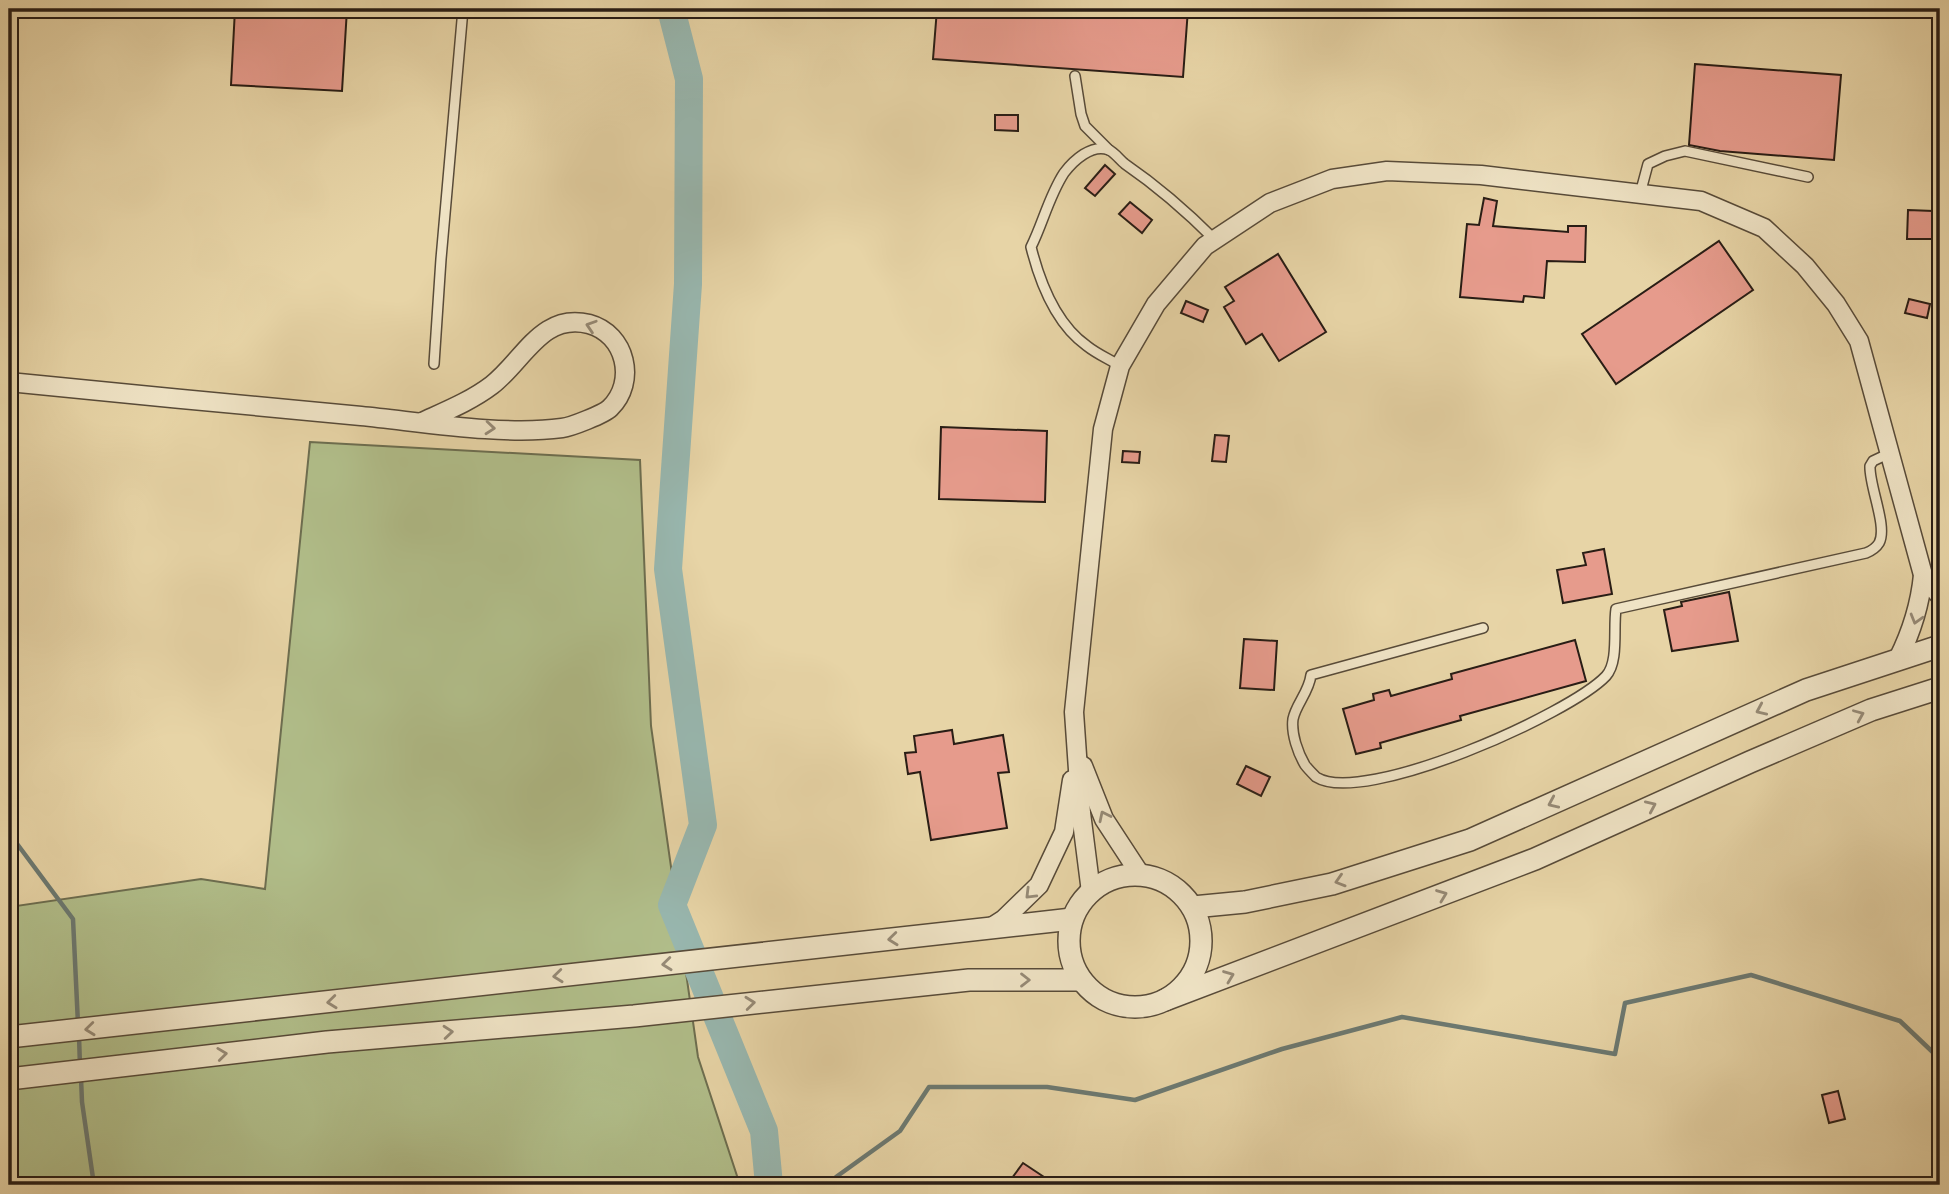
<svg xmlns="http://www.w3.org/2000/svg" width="1949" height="1194" viewBox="0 0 1949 1194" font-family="'IM FELL Double Pica',serif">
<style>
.green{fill:#b1be8a;stroke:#6d6e50;stroke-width:2}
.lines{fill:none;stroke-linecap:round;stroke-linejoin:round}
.stream{stroke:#6c7971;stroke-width:4.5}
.river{stroke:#98b7af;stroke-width:28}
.building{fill:#e69b8c;stroke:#291d15;stroke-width:2}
.service-casing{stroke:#584b39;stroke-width:12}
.minor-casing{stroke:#584b39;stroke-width:21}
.tertiary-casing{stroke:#584b39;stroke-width:24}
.service{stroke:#efe3c5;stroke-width:9}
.minor{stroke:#efe3c5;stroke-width:18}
.tertiary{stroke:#efe3c5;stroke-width:21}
.oneway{stroke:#968a76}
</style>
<rect width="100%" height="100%" fill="#e7d4a6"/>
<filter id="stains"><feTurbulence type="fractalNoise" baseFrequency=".00286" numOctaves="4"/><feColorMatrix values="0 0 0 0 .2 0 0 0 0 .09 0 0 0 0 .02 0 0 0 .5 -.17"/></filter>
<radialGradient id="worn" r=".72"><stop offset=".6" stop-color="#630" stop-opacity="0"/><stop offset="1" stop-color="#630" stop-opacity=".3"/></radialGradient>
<!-- green -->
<polygon class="green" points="310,442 640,460 651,726 698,1057 740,1185 9,1185 9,907 201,879 265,889"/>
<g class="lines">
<!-- stream -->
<g class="stream">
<polyline points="9,833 73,919 78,1024"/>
<polyline points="79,1036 80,1066"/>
<polyline points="81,1078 82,1102 94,1185"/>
<polyline points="835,1185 836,1177 900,1131 929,1087 1047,1087 1135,1100 1282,1049 1402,1017 1615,1054 1625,1003 1751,975 1900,1021 1940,1059"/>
</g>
<!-- river -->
<polyline class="river" points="671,9 689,79 688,284 668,569 703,825 672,905 764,1131 769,1185"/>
</g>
<!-- building -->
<g class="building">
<polygon points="235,9 347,9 342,91 231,85"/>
<polygon points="937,9 1188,9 1183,77 933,59"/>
<polygon points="1695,64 1841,75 1834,160 1720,151 1689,145"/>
<polygon points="995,115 1018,115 1018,131 995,130"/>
<polygon points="1105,165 1115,174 1095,196 1085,188"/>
<polygon points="1484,198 1497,201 1493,226 1568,232 1568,226 1586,226 1585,262 1547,261 1544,298 1524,296 1523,302 1460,297 1467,224 1479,225"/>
<polygon points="1130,202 1152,220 1142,233 1119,214"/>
<polygon points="1908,210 1933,211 1932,239 1907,239"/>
<polygon points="1719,241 1753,290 1616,384 1582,334"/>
<polygon points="1278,254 1326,332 1279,361 1262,334 1246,344 1224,307 1234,301 1225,287"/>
<polygon points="1909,299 1930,304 1927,318 1905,313"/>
<polygon points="1186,301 1208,310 1203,322 1181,313"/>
<polygon points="941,427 1047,431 1045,502 939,499"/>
<polygon points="1215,435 1229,436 1226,462 1212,461"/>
<polygon points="1123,451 1140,452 1139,463 1122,462"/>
<polygon points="1604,549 1612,594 1563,603 1557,570 1586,565 1583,553"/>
<polygon points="1729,592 1738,641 1672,651 1664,610 1682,606 1681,602"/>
<polygon points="1244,639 1277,641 1274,690 1240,688"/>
<polygon points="1575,640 1586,681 1460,716 1461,720 1380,743 1381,748 1356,754 1343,709 1374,700 1373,694 1389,690 1391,696 1452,679 1451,674"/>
<polygon points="952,730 954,744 1003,735 1009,772 998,773 1007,828 931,840 920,772 908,774 905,753 916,752 914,736"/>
<polygon points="1246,766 1270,777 1261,796 1237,784"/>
<polygon points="1838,1091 1845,1119 1829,1123 1822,1095"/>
<polygon points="1023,1163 1056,1185 1021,1185 1012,1178"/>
</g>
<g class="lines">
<!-- service casing -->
<g class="service-casing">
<g id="service">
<polyline points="1075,76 1081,114 1085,126 1109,150"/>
<polyline points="1640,194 1648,164 1665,156 1685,151 1808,177"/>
<polyline points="434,364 441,259 463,9"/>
<path d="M 1120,366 C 1109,359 1097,354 1087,346 C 1056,324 1040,283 1031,247 C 1043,223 1049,196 1064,173 C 1073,161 1092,143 1109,150 C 1114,152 1120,160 1125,164 C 1160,188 1185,210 1215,240"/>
<path d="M 1483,628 L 1311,675 C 1309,692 1296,704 1293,719 C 1291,734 1298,753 1305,765 C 1308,769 1313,774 1316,777 C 1363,807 1570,714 1606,676 C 1619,662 1613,628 1616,609 L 1866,553 C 1871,551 1876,548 1879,543 C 1888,527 1869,486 1870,466 L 1873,461 L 1890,453"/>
</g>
</g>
<!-- minor casing -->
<g class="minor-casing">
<g id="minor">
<path d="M 9,382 C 126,394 244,405 361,416 C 422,422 502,436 562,428 C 571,427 604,414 610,408 C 637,382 626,334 589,324 C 542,312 524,360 492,385 C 471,401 446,411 422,422"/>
<polyline points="1923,575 1940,596"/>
<polyline points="1083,766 1104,819 1140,874"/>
<path d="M 1091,892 L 1081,813 L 1074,712 L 1103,429 L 1120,366 L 1156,304 L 1205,246 L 1270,203 L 1332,179 L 1387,171 L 1481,175 L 1701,201 L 1764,228 L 1805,266 L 1836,304 L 1859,341 L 1923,575 C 1920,606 1912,631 1898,659"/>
<polyline points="990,928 1004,919 1039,885 1064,832 1072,780"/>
</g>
</g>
<!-- tertiary casing -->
<g class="tertiary-casing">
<g id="tertiary">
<circle cx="1135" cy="941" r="66"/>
<polyline points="1193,907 1245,902 1332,884 1470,840 1806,690 1940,646"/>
<polyline points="1165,1000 1535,859 1750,762 1871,710 1940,688"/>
<polyline points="9,1037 1072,919"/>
<polyline points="9,1079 327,1042 634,1016 969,980 1081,980"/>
</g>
</g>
<!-- service -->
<use href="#service" class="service"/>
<!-- minor -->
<use href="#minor" class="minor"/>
<!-- tertiary -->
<use href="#tertiary" class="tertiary"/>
</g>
<!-- one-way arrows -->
<defs><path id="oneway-chevron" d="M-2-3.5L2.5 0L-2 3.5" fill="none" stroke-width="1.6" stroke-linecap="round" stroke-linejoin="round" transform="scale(1.75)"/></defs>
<g class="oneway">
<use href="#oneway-chevron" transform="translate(591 326) rotate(-162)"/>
<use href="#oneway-chevron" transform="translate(490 428) rotate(5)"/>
<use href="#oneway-chevron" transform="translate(1916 619) rotate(106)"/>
<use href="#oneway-chevron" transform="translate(1761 710) rotate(156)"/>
<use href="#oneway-chevron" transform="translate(1859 715) rotate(-23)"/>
<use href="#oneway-chevron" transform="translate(1553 803) rotate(156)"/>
<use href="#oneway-chevron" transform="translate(1651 806) rotate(-24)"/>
<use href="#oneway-chevron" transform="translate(1104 816) rotate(-116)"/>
<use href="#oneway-chevron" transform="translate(1340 881) rotate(163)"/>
<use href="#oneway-chevron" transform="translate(1030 894) rotate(135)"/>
<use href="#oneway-chevron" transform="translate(1442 895) rotate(-21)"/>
<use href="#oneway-chevron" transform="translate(893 939) rotate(174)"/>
<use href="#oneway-chevron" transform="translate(667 964) rotate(174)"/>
<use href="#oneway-chevron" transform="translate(558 976) rotate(174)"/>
<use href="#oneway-chevron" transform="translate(1229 976) rotate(-21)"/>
<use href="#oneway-chevron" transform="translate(1025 980)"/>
<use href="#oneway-chevron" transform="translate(332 1002) rotate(174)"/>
<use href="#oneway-chevron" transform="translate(750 1003) rotate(-6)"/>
<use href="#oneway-chevron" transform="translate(90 1029) rotate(174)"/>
<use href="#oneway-chevron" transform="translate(448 1032) rotate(-5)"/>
<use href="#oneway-chevron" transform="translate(222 1054) rotate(-7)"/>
</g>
<!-- margin -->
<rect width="1949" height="1194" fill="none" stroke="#e7d4a6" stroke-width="35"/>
<rect x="10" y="10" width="1928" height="1173" fill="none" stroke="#291d15" stroke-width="3.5"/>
<rect x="18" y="18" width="1914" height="1159" fill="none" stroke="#291d15" stroke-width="2"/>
<rect width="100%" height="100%" filter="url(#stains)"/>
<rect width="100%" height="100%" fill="url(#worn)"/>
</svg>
